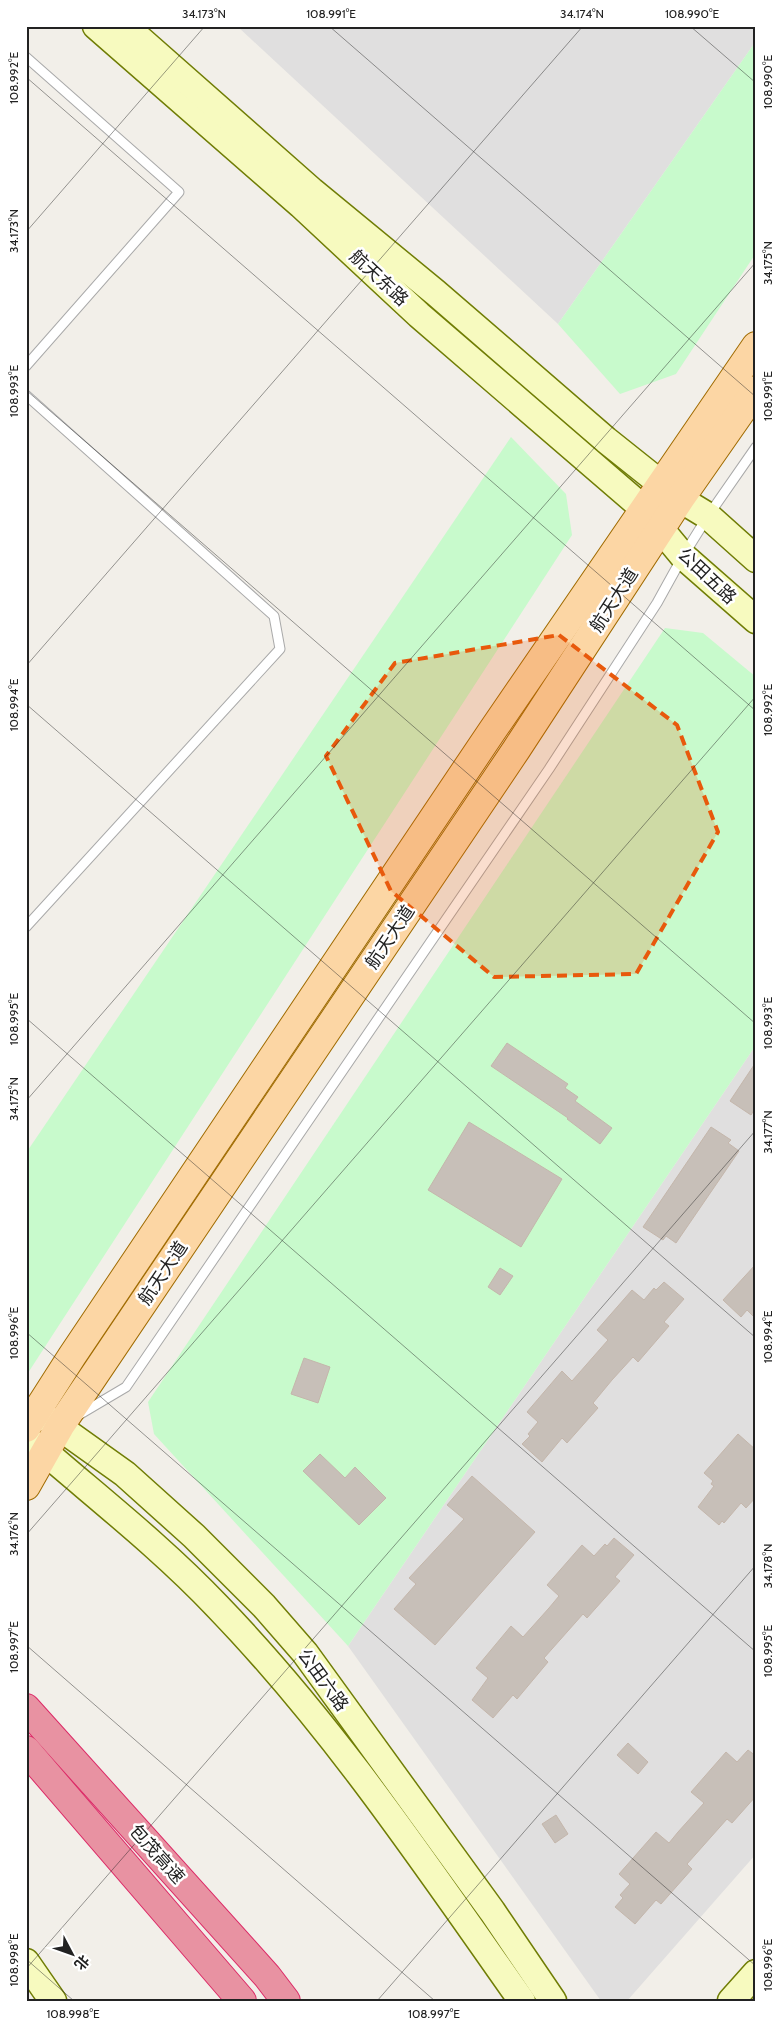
<svg xmlns="http://www.w3.org/2000/svg" width="782" height="2027" viewBox="0 0 782 2027" font-family="Cabin,'Noto Sans SC',sans-serif">
<style>
.residential{fill:#e0dfdf}
.park{fill:#c8facc}
.building{fill:#c7bfb8;stroke:#c4b6ab}
.lines{fill:none;stroke-linecap:round;stroke-linejoin:round}
.lane-casing{stroke:#a9a9a9;stroke-width:11}
.secondary-casing{stroke:#707d05;stroke-width:29}
.primary-casing{stroke:#a06b00;stroke-width:30}
.highway-casing{stroke:#dc2a67;stroke-width:30}
.lane{stroke:#fff;stroke-width:9}
.secondary{stroke:#f7fabf;stroke-width:26}
.primary{stroke:#fcd6a4;stroke-width:28}
.highway{stroke:#e892a2;stroke-width:28}
.marked{fill:#e8590c;fill-opacity:0.2;stroke:#e8590c;stroke-width:4;stroke-dasharray:10 6;stroke-linejoin:round}
.ticks{fill:none;stroke:#222;stroke-width:1;stroke-opacity:0.45}
.labels{text-anchor:middle;dominant-baseline:central;stroke-width:5;stroke-linejoin:round;paint-order:stroke}
.street-label{font-size:18px;fill:#222;stroke:#fff}
.neatline{fill:none;stroke:#222;stroke-width:2}
.ticks-label{font-size:12px;text-anchor:middle;fill:#222}
</style>
<rect width="100%" height="100%" fill="#f2efe9"/>
<!-- residential -->
<g class="residential">
<polygon points="237,26 756,26 756,41 558,324"/>
<polygon points="756,1045 756,1854 627,2001 601,2001 348,1646"/>
</g>
<!-- park -->
<g class="park">
<polygon points="756,41 756,253 676,374 620,394 558,324"/>
<polygon points="511,437 566,494 572,535 26,1376 26,1153"/>
<polygon points="665,628 703,633 756,677 756,1045 348,1646 154,1434 148,1402"/>
</g>
<!-- building -->
<g class="building">
<polygon points="507,1043 568,1084 565,1088 578,1097 575,1101 612,1128 600,1144 567,1119 568,1118 491,1066"/>
<polygon points="756,1062 756,1107 751,1115 730,1101"/>
<polygon points="469,1122 562,1179 521,1247 428,1190"/>
<polygon points="711,1127 731,1140 728,1143 739,1151 676,1243 666,1236 663,1240 643,1227"/>
<polygon points="756,1264 756,1319 747,1310 741,1317 723,1300"/>
<polygon points="500,1268 513,1276 500,1295 488,1287"/>
<polygon points="664,1282 684,1299 664,1322 669,1326 638,1362 633,1357 612,1380 593,1403 598,1408 567,1443 562,1438 542,1462 522,1444 530,1436 528,1434 538,1422 527,1412 562,1371 572,1381 608,1340 597,1330 632,1290 644,1300 654,1288 656,1290"/>
<polygon points="304,1358 330,1367 318,1403 291,1394"/>
<polygon points="738,1434 756,1450 756,1497 746,1508 741,1503 724,1523 722,1521 719,1525 698,1507 714,1486 711,1484 713,1481 704,1473"/>
<polygon points="320,1454 345,1478 355,1467 386,1498 359,1525 303,1471"/>
<polygon points="472,1476 535,1532 435,1645 394,1609 416,1584 409,1578 464,1519 447,1505"/>
<polygon points="614,1538 634,1555 615,1577 620,1581 587,1618 583,1614 544,1658 548,1662 517,1699 513,1695 493,1718 472,1700 488,1678 476,1668 511,1626 523,1637 549,1608 559,1596 547,1585 582,1545 594,1556 605,1544 607,1546"/>
<polygon points="628,1743 648,1762 638,1774 617,1755"/>
<polygon points="748,1750 756,1756 756,1796 732,1823 727,1819 687,1864 692,1869 661,1904 656,1900 635,1924 615,1907 623,1898 620,1895 630,1884 619,1874 656,1832 669,1843 678,1832 704,1803 691,1792 726,1752 737,1762"/>
<polygon points="556,1815 568,1834 555,1843 542,1824"/>
</g>
<g class="lines">
<!-- lane casing -->
<g class="lane-casing">
<g id="lane">
<polyline points="26,57 179,192 26,366"/>
<polyline points="26,395 274,616 280,649 26,927"/>
<polyline points="77,1416 126,1387 549,769 657,603 683,556 708,516 756,447"/>
</g>
</g>
<!-- secondary casing -->
<g class="secondary-casing">
<g id="secondary">
<polyline points="96,26 301,205 419,315 644,509 683,556 756,620"/>
<polyline points="125,26 312,191 436,293 606,440 680,499 708,516 756,559"/>
<polyline points="41,1414 125,1474 194,1536 264,1606 305,1653 492,1911 553,2001"/>
<path d="M 26,1439 L 45,1452 C 103,1502 164,1550 217,1606 C 333,1726 426,1865 522,2001"/>
<polyline points="26,1962 53,2001"/>
<polyline points="731,2001 756,1973"/>
</g>
</g>
<!-- primary casing -->
<g class="primary-casing">
<g id="primary">
<polyline points="26,1428 72,1356 492,731 756,346"/>
<polyline points="26,1486 60,1426 516,750 680,499 756,390"/>
</g>
</g>
<!-- highway casing -->
<g class="highway-casing">
<g id="highway">
<polyline points="26,1708 267,1976 286,2001"/>
<polyline points="26,1750 242,2001"/>
</g>
</g>
<!-- lane -->
<use href="#lane" class="lane"/>
<!-- secondary -->
<use href="#secondary" class="secondary"/>
<!-- primary -->
<use href="#primary" class="primary"/>
<!-- highway -->
<use href="#highway" class="highway"/>
</g>
<!-- marked area -->
<path class="marked" d="M 559,635 L 677,725 L 718,832 L 636,974 L 494,977 L 391,891 L 326,756 L 395,663 Z"/>
<!-- ticks -->
<path class="ticks" d="M 329,26 L 756,397M 690,26 L 756,83M 26,77 L 756,711M 26,232 L 205,26M 26,390 L 756,1024M 26,666 L 583,26M 26,704 L 756,1338M 26,1018 L 756,1652M 26,1101 L 756,262M 26,1332 L 756,1966M 26,1535 L 756,696M 26,1645 L 435,2001M 26,1959 L 74,2001M 26,1969 L 756,1130M 377,2001 L 756,1565M 754,2001 L 756,1999"/>
<g class="labels">
<!-- street labels -->
<g class="street-label">
<text transform="translate(379 278) rotate(43)">航天东路</text>
<text transform="translate(707 576) rotate(43)">公田五路</text>
<text transform="translate(614 600) rotate(-57)">航天大道</text>
<text transform="translate(390 937) rotate(-56)">航天大道</text>
<text transform="translate(163 1273) rotate(-56)">航天大道</text>
<text transform="translate(323 1680) rotate(54)">公田六路</text>
<text transform="translate(157 1854) rotate(48)">包茂高速</text>
</g>
</g>
<!-- border -->
<rect width="782" height="2027" fill="none" stroke="#ffffff" stroke-width="55"/>
<!-- north arrow -->
<g transform="translate(72 1954) rotate(131)" stroke="#ffffff" stroke-width="4" paint-order="stroke">
<path d="M0-4L9 19L0 12L-9 19Z" fill="#222222"/>
<text y="-8" font-size="14" font-weight="bold" text-anchor="middle" fill="#222222">北</text>
</g>
<rect x="28" y="28" width="726" height="1972" class="neatline"/>
<g class="ticks-label">
<text x="204" y="18">34.173°N</text>
<text x="331" y="18">108.991°E</text>
<text x="582" y="18">34.174°N</text>
<text x="692" y="18">108.990°E</text>
<text transform="translate(14 78) rotate(-90)" y="4">108.992°E</text>
<text transform="translate(768 82) rotate(-90)" y="4">108.990°E</text>
<text transform="translate(14 231) rotate(-90)" y="4">34.173°N</text>
<text transform="translate(768 263) rotate(-90)" y="4">34.175°N</text>
<text transform="translate(14 391) rotate(-90)" y="4">108.993°E</text>
<text transform="translate(768 396) rotate(-90)" y="4">108.991°E</text>
<text transform="translate(14 705) rotate(-90)" y="4">108.994°E</text>
<text transform="translate(768 710) rotate(-90)" y="4">108.992°E</text>
<text transform="translate(14 1019) rotate(-90)" y="4">108.995°E</text>
<text transform="translate(768 1023) rotate(-90)" y="4">108.993°E</text>
<text transform="translate(14 1099) rotate(-90)" y="4">34.175°N</text>
<text transform="translate(768 1132) rotate(-90)" y="4">34.177°N</text>
<text transform="translate(14 1333) rotate(-90)" y="4">108.996°E</text>
<text transform="translate(768 1337) rotate(-90)" y="4">108.994°E</text>
<text transform="translate(14 1534) rotate(-90)" y="4">34.176°N</text>
<text transform="translate(768 1566) rotate(-90)" y="4">34.178°N</text>
<text transform="translate(14 1647) rotate(-90)" y="4">108.997°E</text>
<text transform="translate(768 1651) rotate(-90)" y="4">108.995°E</text>
<text transform="translate(14 1960) rotate(-90)" y="4">108.998°E</text>
<text transform="translate(768 1965) rotate(-90)" y="4">108.996°E</text>
<text x="73" y="2018">108.998°E</text>
<text x="434" y="2018">108.997°E</text>
</g>
</svg>
